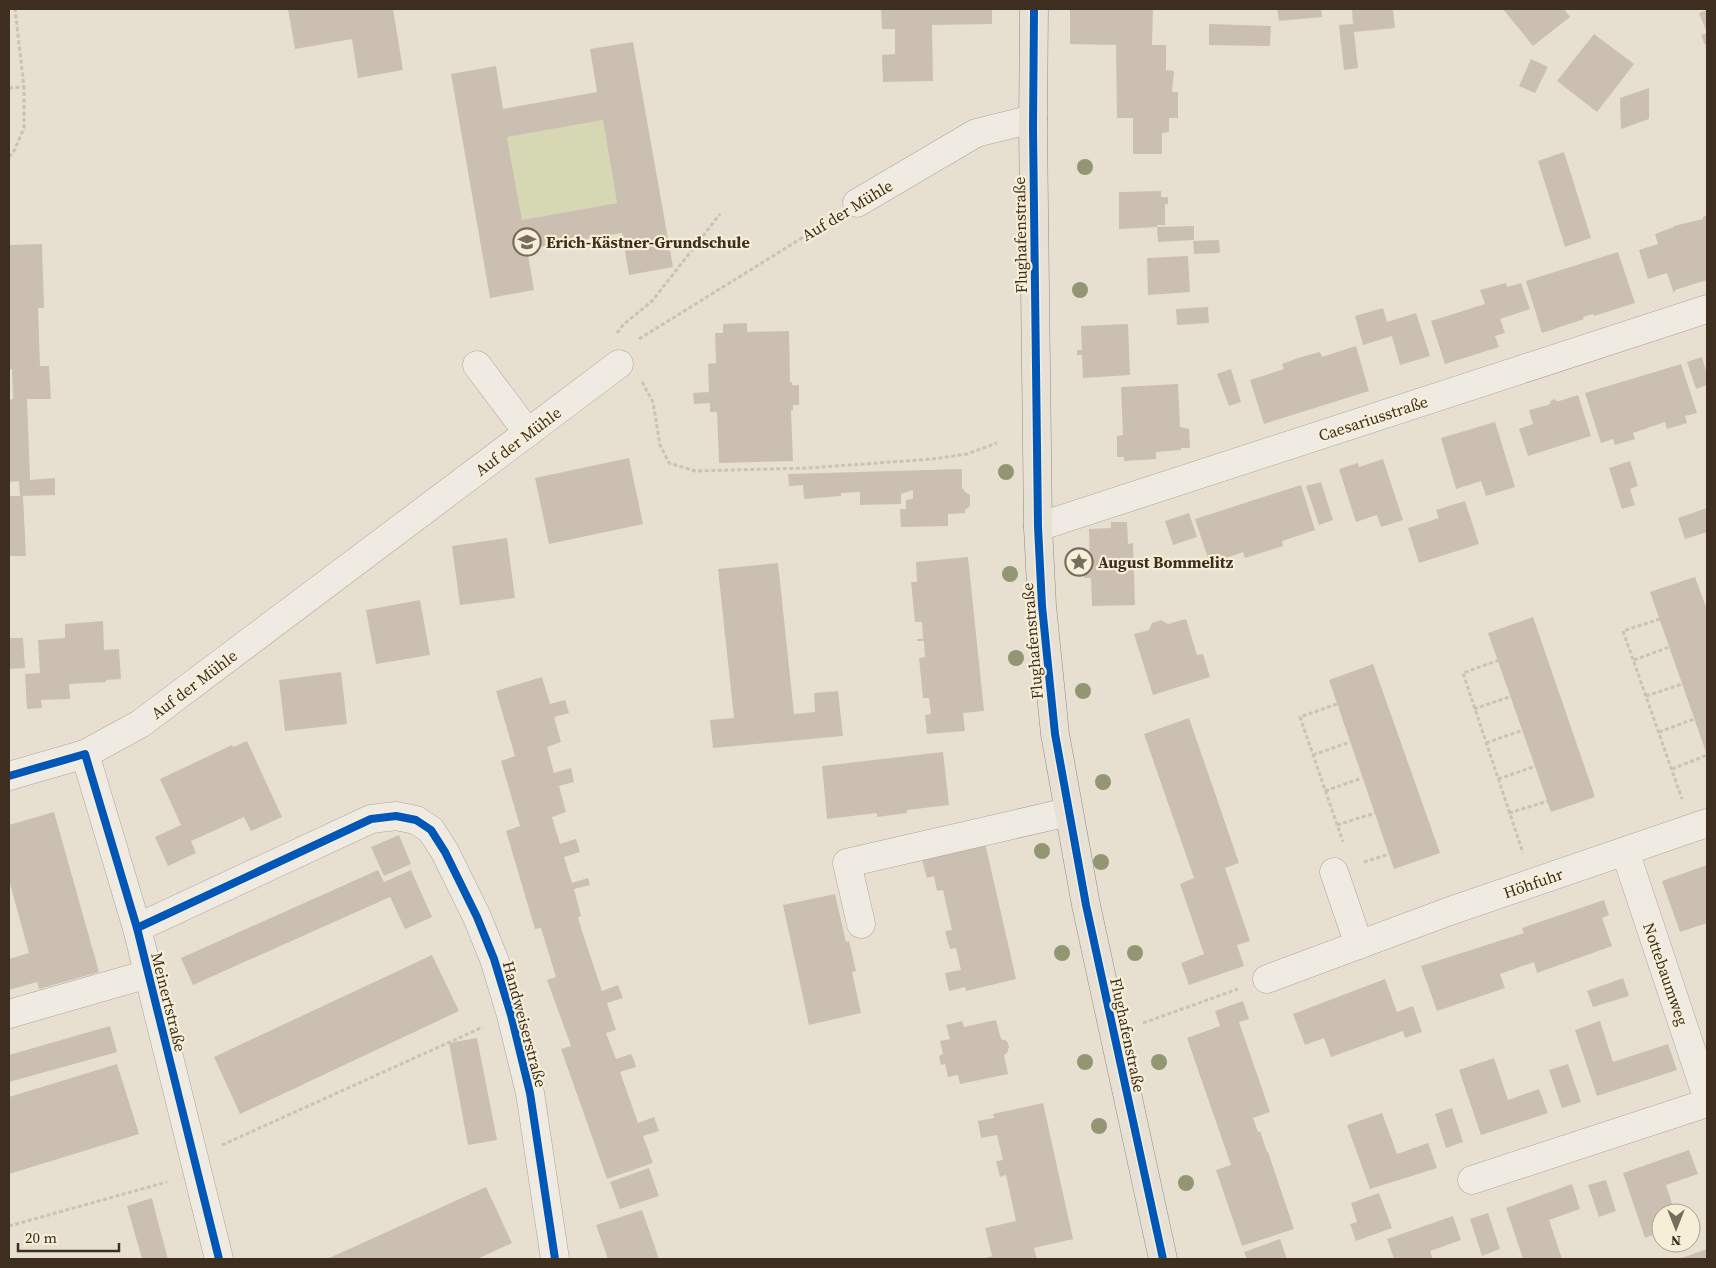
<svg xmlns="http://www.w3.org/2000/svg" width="1716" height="1268" viewBox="0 0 1716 1268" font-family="'Source Serif 4',serif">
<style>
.green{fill:#d6d7b3}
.building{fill:#cbbfb2;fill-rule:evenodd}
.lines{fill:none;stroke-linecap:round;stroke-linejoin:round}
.minor-casing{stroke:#ada599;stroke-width:29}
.major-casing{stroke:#928b80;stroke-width:29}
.path{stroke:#c8c2b9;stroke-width:3;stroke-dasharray:4 2.5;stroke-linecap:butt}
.minor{stroke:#efebe3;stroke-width:28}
.major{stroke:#e6e1d4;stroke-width:28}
.cycleway-casing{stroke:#f7eed8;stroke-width:11}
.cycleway{stroke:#0057b8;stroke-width:8}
.tree{fill:#929673}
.labels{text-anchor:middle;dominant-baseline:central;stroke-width:4.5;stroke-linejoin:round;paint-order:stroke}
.street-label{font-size:16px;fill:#3d2e20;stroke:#f7eed8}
.poi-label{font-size:16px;font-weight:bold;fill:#3d2e20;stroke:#f7eed8;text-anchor:start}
</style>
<rect width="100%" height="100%" fill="#e7e0d1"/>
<!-- green -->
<polygon class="green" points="603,120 617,203 522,220 507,137"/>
<!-- building -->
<g class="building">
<polygon points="288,9 393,9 403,70 358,78 352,39 295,49"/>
<polygon points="881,9 992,9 992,24 932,25 933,81 883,82 882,55 895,54 895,29 882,29"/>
<polygon points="1070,9 1153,9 1152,45 1166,45 1166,70 1174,71 1172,92 1178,92 1178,118 1169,118 1169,132 1162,133 1162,154 1133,154 1133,118 1117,118 1116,45 1070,44"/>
<polygon points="1277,9 1321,9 1322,17 1279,21"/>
<polygon points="1352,9 1393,9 1395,28 1354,32 1358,68 1344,70 1339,25 1353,24"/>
<polygon points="1503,9 1564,9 1570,17 1533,46"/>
<polygon points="1707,10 1707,44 1705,45 1701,35 1707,33 1699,13"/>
<polygon points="1209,24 1271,26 1270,46 1209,45"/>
<polygon points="1594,34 1634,64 1597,112 1557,81"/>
<path d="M 633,42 L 673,267 L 629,275 L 622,233 L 527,249 L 534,290 L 490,298 L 451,74 L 496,66 L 503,109 L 597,92 L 590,49 ZM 603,120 L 617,203 L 522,220 L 507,137 Z"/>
<polygon points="1531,59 1548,67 1535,93 1519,86"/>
<polygon points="1649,88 1649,119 1621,129 1620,98"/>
<polygon points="1564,152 1591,238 1565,247 1538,161"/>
<polygon points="1161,191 1161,197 1168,197 1168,204 1165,204 1165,225 1157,225 1157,227 1119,229 1119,192"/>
<polygon points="1707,215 1707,280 1675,290 1674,294 1667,273 1648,279 1639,250 1658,244 1655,234 1674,227 1674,226 1703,219 1703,217"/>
<polygon points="1194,226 1194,240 1158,242 1157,227"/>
<polygon points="1219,240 1220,253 1194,254 1193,241"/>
<polygon points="42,244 44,308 38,308 40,366 49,366 51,399 27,399 30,480 55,478 55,495 23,496 26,556 9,556 9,496 20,496 19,481 9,482 9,400 13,399 12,369 9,369 9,245"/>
<polygon points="1618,252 1635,303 1594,316 1593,314 1583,317 1584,319 1542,333 1526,281"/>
<polygon points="1188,256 1190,292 1148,295 1147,258"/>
<polygon points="1506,283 1507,287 1521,283 1530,309 1500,319 1505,333 1495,336 1499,347 1445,364 1431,321 1485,304 1480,290"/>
<polygon points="1208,307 1209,323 1177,325 1176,309"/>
<polygon points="1383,308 1387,322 1416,313 1430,356 1400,365 1392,336 1363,345 1355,316"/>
<polygon points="747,323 747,332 789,331 790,382 792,382 792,385 799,385 799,405 793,405 793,410 791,410 793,461 719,463 717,412 710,412 710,403 694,404 693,393 709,392 708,364 716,363 715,333 723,333 723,324"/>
<polygon points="1128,324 1130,375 1083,378 1082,355 1077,355 1077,350 1082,350 1081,326"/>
<polygon points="1356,346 1369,391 1264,424 1250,380 1284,369 1282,364 1301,357 1320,352 1322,357"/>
<polygon points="1702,357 1707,375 1707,385 1696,389 1687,362"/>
<polygon points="1681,364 1697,413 1685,416 1687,423 1667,429 1665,422 1633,433 1635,439 1615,445 1613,439 1601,443 1585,393"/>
<polygon points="1231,369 1241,402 1229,406 1217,374"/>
<polygon points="1178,384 1180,427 1189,429 1190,448 1181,448 1181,450 1156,452 1156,459 1124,461 1124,457 1117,457 1117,436 1123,435 1121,387"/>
<polygon points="1578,395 1591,436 1528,456 1519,429 1533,424 1529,410 1548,405 1551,403 1550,401 1555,399 1556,401 1559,401"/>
<polygon points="1495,422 1515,487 1486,496 1481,481 1456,489 1441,438"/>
<polygon points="629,458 643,524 549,544 535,478"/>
<polygon points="1383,459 1403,520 1381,527 1377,515 1356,522 1339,469 1358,463 1359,467"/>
<polygon points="1630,461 1638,486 1630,489 1635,505 1622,509 1609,468"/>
<polygon points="962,469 962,489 964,489 964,491 970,495 970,506 965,510 965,513 948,514 948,526 901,527 900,509 906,509 906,500 913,499 913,490 901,494 901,504 860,505 860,492 841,493 841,496 804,499 803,485 789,486 788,474"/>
<polygon points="1321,482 1333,520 1319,525 1306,486"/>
<polygon points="1301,485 1315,530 1282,541 1283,546 1245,558 1243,552 1210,564 1195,519"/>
<polygon points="1465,501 1479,544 1419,563 1408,528 1439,518 1436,510"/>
<polygon points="1707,508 1707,532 1685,539 1678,518"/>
<polygon points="1189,513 1197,537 1173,545 1165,521"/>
<polygon points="1111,522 1127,522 1128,544 1133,543 1135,605 1092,606 1091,578 1084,578 1083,570 1090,570 1089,529 1111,528"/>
<polygon points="507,538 515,598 460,605 452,546"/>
<polygon points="968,557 984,711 963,713 965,731 927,734 925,715 931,714 929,698 923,698 919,658 925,657 924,641 917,641 917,639 923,639 922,622 915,622 911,582 917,582 916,562"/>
<polygon points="778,563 794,714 815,712 814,693 838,691 843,736 713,748 710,720 734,718 718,569"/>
<polygon points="1695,577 1707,610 1707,755 1650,592"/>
<polygon points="420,600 430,655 376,664 366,610"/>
<polygon points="1533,617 1595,797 1551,812 1488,633"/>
<polygon points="1186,619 1197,655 1203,654 1210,677 1153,695 1134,634 1149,630 1152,623 1161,620 1168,624"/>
<polygon points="103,621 104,650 119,649 121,679 106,680 106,682 69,684 70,699 41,700 42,708 27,709 25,674 40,673 38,640 65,638 65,624"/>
<polygon points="9,638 23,638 25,668 9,669"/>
<polygon points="1373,664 1440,853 1394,869 1329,680"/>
<polygon points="341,672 347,724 285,731 279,680"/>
<polygon points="542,677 550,704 565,700 569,713 554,717 561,742 547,747 554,773 571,768 574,782 559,786 566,812 552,817 560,844 576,839 580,852 564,857 572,883 588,878 590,885 574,889 581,916 578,917 582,931 602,991 618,985 623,998 607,1003 616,1030 606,1033 616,1059 631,1054 634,1060 636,1067 620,1072 638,1123 654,1117 659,1131 643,1136 653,1163 607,1179 561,1049 571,1046 547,980 556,977 541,928 535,929 506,831 520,826 501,761 515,756 496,691"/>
<polygon points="1189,718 1239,863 1225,868 1250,941 1237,945 1244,966 1189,985 1181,963 1204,954 1180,884 1194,878 1144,734"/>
<polygon points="247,741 282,817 251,831 244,817 191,841 196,853 168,866 155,837 181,825 160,779 232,745 233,747"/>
<polygon points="943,752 949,805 907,810 907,813 877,817 877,813 827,819 822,766"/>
<polygon points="54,812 99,972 39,989 37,982 9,990 9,959 29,953 9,880 9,825"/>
<polygon points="399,835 411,864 384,876 371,847"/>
<polygon points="985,843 1016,979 966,991 965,987 949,991 945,973 961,970 956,948 950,949 945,931 952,930 943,890 937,891 934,876 927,878 922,860"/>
<polygon points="1707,865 1707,923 1680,932 1662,881"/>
<polygon points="378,870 384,882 411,870 432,917 405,929 390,897 193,985 181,958"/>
<polygon points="835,894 846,942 849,941 856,971 852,972 861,1013 809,1025 783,905"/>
<polygon points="1604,900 1609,915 1602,918 1612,946 1537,973 1534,962 1500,974 1505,988 1437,1011 1421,966 1524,933 1522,928"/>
<polygon points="432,955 459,1011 240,1114 214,1057"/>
<polygon points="1623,978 1629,996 1593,1007 1587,991"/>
<polygon points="1385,979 1397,1012 1413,1006 1422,1032 1405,1038 1403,1031 1331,1057 1324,1038 1305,1045 1293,1014"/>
<polygon points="1243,1001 1249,1019 1239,1022 1270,1112 1253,1118 1258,1132 1260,1131 1267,1152 1268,1152 1294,1229 1242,1246 1216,1170 1231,1165 1187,1038 1220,1026 1215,1011"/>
<polygon points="996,1020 1001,1039 1007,1041 1009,1047 1007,1053 1004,1055 1008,1074 960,1084 958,1075 948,1077 945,1064 941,1065 939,1056 943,1054 940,1041 950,1039 946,1025 962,1021 964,1027"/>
<polygon points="1600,1021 1613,1062 1668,1044 1677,1070 1597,1096 1575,1030"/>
<polygon points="110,1026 117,1052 9,1082 9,1055"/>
<polygon points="477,1038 497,1140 468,1145 449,1043"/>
<polygon points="1494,1058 1508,1100 1539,1089 1548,1113 1481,1135 1459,1070"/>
<polygon points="117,1064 139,1134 9,1174 9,1097"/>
<polygon points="1568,1064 1581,1102 1562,1108 1549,1070"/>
<polygon points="1043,1103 1073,1239 1034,1248 1037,1259 982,1259 992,1256 985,1228 1016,1221 1006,1175 1000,1177 996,1161 1003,1160 997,1135 981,1138 978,1121 994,1118 993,1114"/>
<polygon points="1452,1108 1463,1142 1446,1148 1435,1114"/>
<polygon points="1382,1113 1397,1154 1428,1143 1437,1168 1370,1189 1347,1125"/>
<polygon points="1689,1150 1698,1174 1666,1185 1675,1213 1661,1213 1661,1232 1645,1238 1623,1173"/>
<polygon points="649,1168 659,1196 620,1209 610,1182"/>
<polygon points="1606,1180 1616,1211 1599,1217 1588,1185"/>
<polygon points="1572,1184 1580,1209 1549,1220 1562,1259 1523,1259 1506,1208"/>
<polygon points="486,1187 512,1243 477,1259 327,1259"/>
<polygon points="1379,1193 1392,1228 1356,1241 1350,1224 1357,1222 1351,1203"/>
<polygon points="152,1198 159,1226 168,1259 142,1259 127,1206"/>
<polygon points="642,1210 659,1259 608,1259 596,1225"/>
<polygon points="1488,1213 1500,1249 1482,1256 1470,1219"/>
<polygon points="1453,1216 1461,1240 1430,1251 1433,1259 1394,1259 1387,1239"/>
<polygon points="1280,1239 1287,1259 1247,1259 1244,1252"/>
<polygon points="1707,1249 1707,1259 1679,1259"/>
</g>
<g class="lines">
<!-- minor casing -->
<g class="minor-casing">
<g id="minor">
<polyline points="857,203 976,133 1033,119"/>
<polyline points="477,365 528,433"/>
<polyline points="1038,527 1707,309"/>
<polyline points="85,754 137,928 219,1259"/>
<polyline points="9,776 85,754 140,724 619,364"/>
<polyline points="1625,851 1707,1097"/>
<polyline points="1334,872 1359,945"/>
<polyline points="861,924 847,863 1068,812"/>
<polyline points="137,928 371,819 396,816 416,820 431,830 445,852 477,917 494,959 511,1015 530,1093 555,1259"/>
<polyline points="1267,979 1450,911 1707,823"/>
<polyline points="9,1014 148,974"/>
<polyline points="1472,1180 1707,1103"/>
</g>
</g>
<!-- major casing -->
<g class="major-casing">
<polyline id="major" points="1034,9 1033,128 1038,527 1042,606 1055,734 1086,905 1163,1259"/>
</g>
<!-- path -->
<g class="path">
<polyline points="9,88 24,87"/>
<polyline points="9,157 14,151 24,128 24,87 15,9"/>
<polyline points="617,333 623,325 653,300 720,214"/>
<polyline points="639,339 831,220"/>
<polyline points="642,382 653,402 660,445 669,463 695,471 808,468 933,459 967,454 997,443"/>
<polyline points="1660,619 1623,631 1682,799"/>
<polyline points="1499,660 1463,673 1523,853"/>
<polyline points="1634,660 1669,647"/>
<polyline points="1646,696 1682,684"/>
<polyline points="1337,704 1300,717 1343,842"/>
<polyline points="1474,709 1512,696"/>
<polyline points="1659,732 1694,719"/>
<polyline points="1486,743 1523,730"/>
<polyline points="1313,755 1350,742"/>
<polyline points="1672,769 1707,755"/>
<polyline points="1498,779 1536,766"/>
<polyline points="1325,791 1362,778"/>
<polyline points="1509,813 1548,801"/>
<polyline points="1337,825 1375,813"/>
<polyline points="1364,862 1389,854"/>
<polyline points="1143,1023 1238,989"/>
<polyline points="222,1145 483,1027"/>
<polyline points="9,1226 167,1182"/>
</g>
<!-- minor -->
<use href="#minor" class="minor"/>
<!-- major -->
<use href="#major" class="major"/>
<!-- cycleway casing -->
<g class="cycleway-casing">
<g id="cycleway">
<polyline points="1034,9 1033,128 1038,527 1042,606 1055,734 1086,905 1163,1259"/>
<polyline points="9,776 85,754 137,928 219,1259"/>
<polyline points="137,928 371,819 396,816 416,820 431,830 445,852 477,917 494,959 511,1015 530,1093 555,1259"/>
</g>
</g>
<!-- cycleway -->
<use href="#cycleway" class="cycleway"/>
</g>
<!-- trees -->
<g class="tree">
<circle cx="1085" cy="167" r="8"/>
<circle cx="1080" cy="290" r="8"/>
<circle cx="1006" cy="472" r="8"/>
<circle cx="1010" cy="574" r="8"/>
<circle cx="1016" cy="658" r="8"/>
<circle cx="1083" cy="691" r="8"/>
<circle cx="1103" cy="782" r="8"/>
<circle cx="1042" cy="851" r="8"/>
<circle cx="1101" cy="862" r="8"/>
<circle cx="1062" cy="953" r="8"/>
<circle cx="1135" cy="953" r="8"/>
<circle cx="1085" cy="1062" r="8"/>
<circle cx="1159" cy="1062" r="8"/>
<circle cx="1099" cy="1126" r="8"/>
<circle cx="1186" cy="1183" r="8"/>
</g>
<!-- icons -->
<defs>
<g id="school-ring" transform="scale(1.4375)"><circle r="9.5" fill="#f7eed8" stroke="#786c5e" stroke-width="1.5"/><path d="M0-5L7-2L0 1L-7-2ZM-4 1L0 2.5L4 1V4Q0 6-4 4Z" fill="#786c5e"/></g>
<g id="sight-ring" transform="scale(1.4375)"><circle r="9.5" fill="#f7eed8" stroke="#786c5e" stroke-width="1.5"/><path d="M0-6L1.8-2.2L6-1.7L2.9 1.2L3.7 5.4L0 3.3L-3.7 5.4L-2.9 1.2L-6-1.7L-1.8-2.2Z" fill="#786c5e"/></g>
</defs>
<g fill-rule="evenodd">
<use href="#school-ring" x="527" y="242"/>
<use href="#sight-ring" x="1079" y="562"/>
</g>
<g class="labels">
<!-- street labels -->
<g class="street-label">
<text transform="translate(847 210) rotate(-31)">Auf der Mühle</text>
<text transform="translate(1020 235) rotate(-91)">Flughafenstraße</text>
<text transform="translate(1373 418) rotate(-18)">Caesariusstraße</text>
<text transform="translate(518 441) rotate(-37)">Auf der Mühle</text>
<text transform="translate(1032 641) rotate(-95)">Flughafenstraße</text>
<text transform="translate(194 684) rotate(-37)">Auf der Mühle</text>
<text transform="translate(1533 883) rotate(-19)">Höhfuhr</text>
<text transform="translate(1666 974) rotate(71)">Nottebaumweg</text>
<text transform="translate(169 1002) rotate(76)">Meinertstraße</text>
<text transform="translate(525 1024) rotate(75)">Handweiserstraße</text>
<text transform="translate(1128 1035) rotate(78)">Flughafenstraße</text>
</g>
<!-- poi labels -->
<g class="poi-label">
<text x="546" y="242">Erich-Kästner-Grundschule</text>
<text x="1098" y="562">August Bommelitz</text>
</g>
</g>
<!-- border -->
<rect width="1716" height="1268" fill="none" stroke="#3d2e20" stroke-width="20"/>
<!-- north arrow -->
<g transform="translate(1676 1228) rotate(180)"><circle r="24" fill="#f7eed8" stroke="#ada18e"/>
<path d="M0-4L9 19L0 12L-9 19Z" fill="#786c5e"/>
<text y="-8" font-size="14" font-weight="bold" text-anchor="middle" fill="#3d2e20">N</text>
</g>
<!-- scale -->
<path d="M18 1243v8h101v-8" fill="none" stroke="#3d2e20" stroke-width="2.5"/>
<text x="25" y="1243" font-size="15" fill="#3d2e20" stroke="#f7eed8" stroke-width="4" paint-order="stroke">20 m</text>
</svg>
